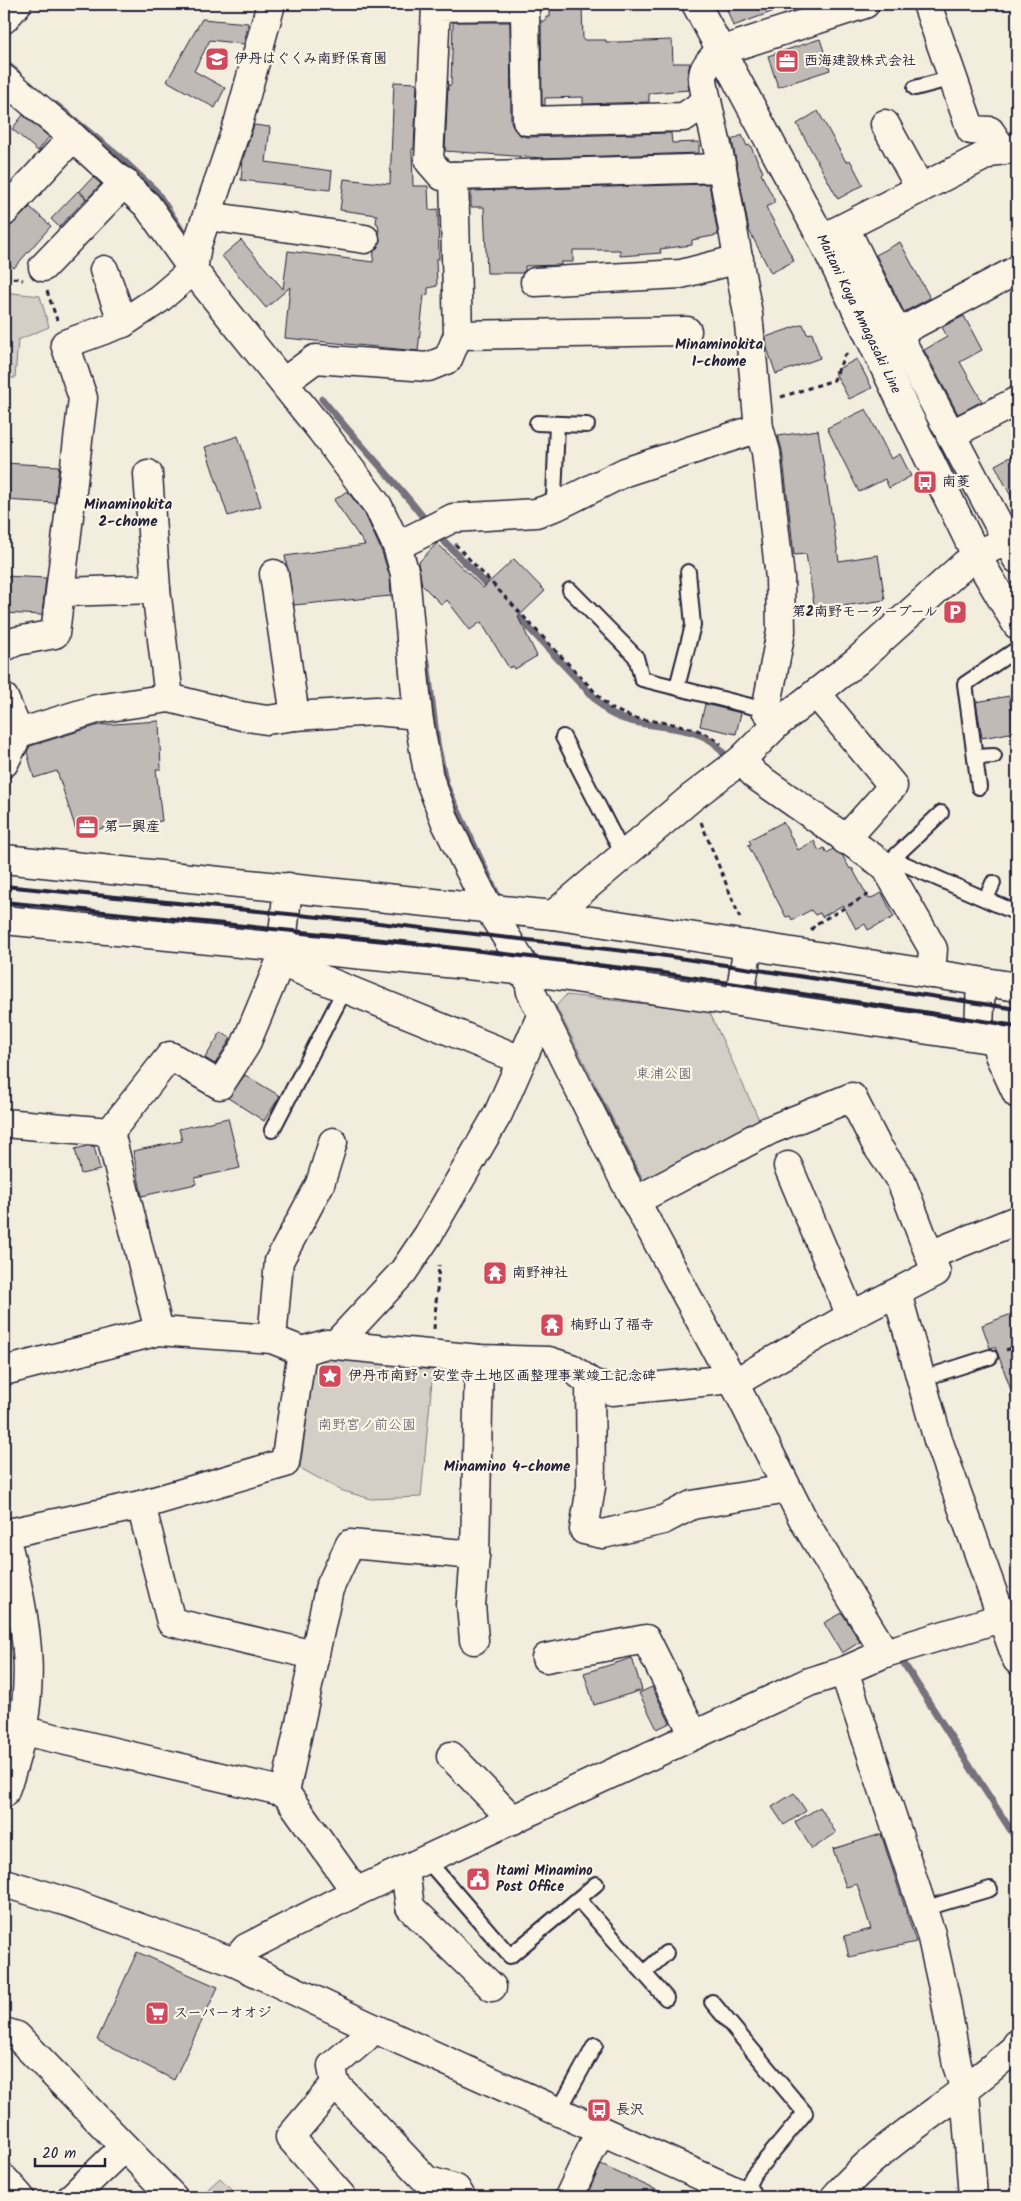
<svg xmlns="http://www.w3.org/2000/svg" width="1021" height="2201" viewBox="0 0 1021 2201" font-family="Kalam,'Klee One',sans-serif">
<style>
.green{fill:#d4cfc6;stroke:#7b7880}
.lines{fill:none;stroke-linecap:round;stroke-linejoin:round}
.stream{stroke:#75727b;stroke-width:7}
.building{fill:#bfbab6;stroke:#22223b}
.lane-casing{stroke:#22223b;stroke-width:18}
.street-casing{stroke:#22223b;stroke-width:31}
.secondary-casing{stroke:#22223b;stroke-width:31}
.path{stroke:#22223b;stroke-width:3;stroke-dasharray:5 4;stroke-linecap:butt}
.lane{stroke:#fcf5e5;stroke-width:14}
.street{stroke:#fcf5e5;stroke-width:28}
.secondary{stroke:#fcf5e5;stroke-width:28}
.rail{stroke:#22223b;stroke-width:4}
.labels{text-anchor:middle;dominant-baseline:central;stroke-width:4.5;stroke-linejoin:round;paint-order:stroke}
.poi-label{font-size:14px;font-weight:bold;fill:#22223b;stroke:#fcf5e5;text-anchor:start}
.street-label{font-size:14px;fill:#22223b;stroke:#fcf5e5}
.park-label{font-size:14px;fill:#575665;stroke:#fcf5e5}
.neighbourhood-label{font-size:15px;font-weight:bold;fill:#22223b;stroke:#fcf5e5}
</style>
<rect width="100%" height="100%" fill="#f3edde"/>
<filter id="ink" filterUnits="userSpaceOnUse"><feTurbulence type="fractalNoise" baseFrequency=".02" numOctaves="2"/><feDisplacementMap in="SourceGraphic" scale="10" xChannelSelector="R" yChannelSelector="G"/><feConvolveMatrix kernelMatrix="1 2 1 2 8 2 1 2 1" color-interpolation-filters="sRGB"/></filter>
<g filter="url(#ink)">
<!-- green -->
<g class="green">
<polygon points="4,292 40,296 49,327 18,340 15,378 4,378"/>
<polygon points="566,995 709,1011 762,1126 645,1184 556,1006"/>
<polygon points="326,1357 433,1370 421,1497 371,1499 340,1490 300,1468 315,1363"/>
<polygon points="220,2178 239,2197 199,2197"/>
</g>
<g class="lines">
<!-- stream -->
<g class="stream">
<polyline points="4,62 17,73"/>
<polyline points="56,105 123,160 156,191 182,231"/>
<path d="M 322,399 C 355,440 391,476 423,517"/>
<polyline points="440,537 492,590"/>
<path d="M 512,610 L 608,712 C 640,731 683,721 713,742 C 718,746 722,752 726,756"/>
<polyline points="427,662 437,743 446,785 501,903"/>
<polyline points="594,1089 644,1189"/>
<polyline points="901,1659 1017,1840"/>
</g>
</g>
<!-- building -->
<g class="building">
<polygon points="725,4 788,4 788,6 733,26"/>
<polygon points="582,6 583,40 606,40 606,42 618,42 672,40 673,63 690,63 687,77 689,90 649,93 649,102 583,104 583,97 545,98 545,105 542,105 541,21 546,21 546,17 550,17 550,7"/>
<polygon points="202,19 248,23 244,44 210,40 194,71 225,88 215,108 167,81"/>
<polygon points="453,22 510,22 511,121 514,129 520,135 527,137 671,133 672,143 699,142 699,153 542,158 445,151 448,85 451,85"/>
<polygon points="820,39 830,70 778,87 768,56"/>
<polygon points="394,82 417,83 414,149 412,149 413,186 428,186 429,210 438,209 439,259 436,259 437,286 428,288 428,294 424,295 418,351 285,338 290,287 266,308 222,256 241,240 283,289 288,251 373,262 374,251 380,241 378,224 376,223 377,215 340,210 344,179 390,184"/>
<polygon points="818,111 846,162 850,160 863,185 838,199 797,124"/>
<polygon points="23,115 49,137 38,151 12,129"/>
<polygon points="254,125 270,127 266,162 332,171 330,190 241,180 243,159"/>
<polygon points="742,135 747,146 750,145 763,172 761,174 774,199 774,203 766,207 794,261 771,273 749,230 732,140"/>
<polygon points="93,177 101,184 87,199 80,191"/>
<polygon points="709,184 718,235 692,240 692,245 660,249 661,253 620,256 620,250 573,250 573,262 561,262 561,265 525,266 525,271 521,273 487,273 484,207 471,207 471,191"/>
<polygon points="78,191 86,199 59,227 51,219"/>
<polygon points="30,207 51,226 14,268 4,260 4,233"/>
<polygon points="900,242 930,298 904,312 876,255"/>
<polygon points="964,316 982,350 960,362 982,401 958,414 924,350 947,337 942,327"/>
<polygon points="803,324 807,334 812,333 820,358 776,374 767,348 766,337"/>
<polygon points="857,359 872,388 849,399 834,371"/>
<polygon points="866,409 891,459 900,454 911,476 889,488 885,479 859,492 827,428"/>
<polygon points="818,430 839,561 878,555 885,600 815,610 806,554 794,555 782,450 778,436"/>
<polygon points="238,436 261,506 228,516 205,447"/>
<polygon points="1017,453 1017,508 995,465"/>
<polygon points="4,463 59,466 55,503 4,500"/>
<polygon points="347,491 365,514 382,552 390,577 391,596 294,605 285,556 365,545 334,500"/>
<polygon points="437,543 483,588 514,559 545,591 518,617 537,656 515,669 513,666 509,668 481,622 470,630 447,600 442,605 422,585 418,563"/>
<polygon points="4,576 46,578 42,615 4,613"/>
<polygon points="1009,696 1015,732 982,738 976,702"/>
<polygon points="705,704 741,713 736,734 700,726"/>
<polygon points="159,721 161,769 156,769 162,821 106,827 78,836 57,771 34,778 27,752 30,746 99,725"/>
<polygon points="783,822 798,850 814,841 819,851 824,848 827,853 833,849 842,855 850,869 852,868 869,899 882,893 894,917 868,930 865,924 856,929 843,905 822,917 820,913 815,915 811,910 792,920 790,916 786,917 748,845 751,844 749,840"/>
<polygon points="221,1032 231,1038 215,1064 205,1058"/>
<polygon points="245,1075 280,1096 264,1121 228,1098"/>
<polygon points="228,1118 240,1168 195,1178 196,1184 142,1196 133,1151 182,1141 179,1129"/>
<polygon points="87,1146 94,1146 100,1170 81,1174 75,1149"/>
<polygon points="1017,1312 1017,1401 1015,1401 998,1354 995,1347 990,1348 982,1325"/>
<polygon points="842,1613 860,1642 842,1653 824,1623"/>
<polygon points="632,1658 642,1690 594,1705 584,1673"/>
<polygon points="652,1687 670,1723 657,1729 639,1693"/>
<polygon points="794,1793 806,1811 784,1825 772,1807"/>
<polygon points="820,1807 836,1833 812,1849 795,1822"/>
<polygon points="881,1834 916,1942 849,1957 844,1936 871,1929 857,1884 846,1887 833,1849"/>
<polygon points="137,1952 218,1987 174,2080 97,2040"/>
<polygon points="601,2165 672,2197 586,2197"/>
</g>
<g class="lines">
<!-- lane casing -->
<g class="lane-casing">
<g id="lane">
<polyline points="915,88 953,78"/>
<polyline points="537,423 587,425"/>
<polyline points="557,424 554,497 557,506"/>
<polyline points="570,590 636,657 642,679 766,710"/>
<polyline points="677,687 693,625 688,572"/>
<polyline points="563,737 624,856"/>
<polyline points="975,757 994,756"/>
<polyline points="979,787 965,684 1017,649"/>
<polyline points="893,859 1017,913"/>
<polyline points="887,864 941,813"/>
<polyline points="986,899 993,883"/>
<polyline points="272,1130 345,989"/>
<polyline points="921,1379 990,1357"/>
<polyline points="427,1860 510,1956 596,1884"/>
<polyline points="578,1899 666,1998"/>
<polyline points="923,1909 990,1889"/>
<polyline points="644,1973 666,1953"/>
<polyline points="712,2002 805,2113 753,2175 743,2195"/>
<polyline points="558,2112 595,2045"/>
</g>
</g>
<!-- street casing -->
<g class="street-casing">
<g id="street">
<polyline points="927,4 971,130 990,131 1002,149"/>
<polyline points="4,19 17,4"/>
<polyline points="4,79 73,137 147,205 193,270 321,430 378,506 397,546 405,574 418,715 429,778 446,823 488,907 527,971 531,992 624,1180 732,1379 804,1521 885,1653"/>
<polyline points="707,101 722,168"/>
<polyline points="885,124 920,188"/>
<path d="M 454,176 L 442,176 L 429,161 L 436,7 L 517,6 L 525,14 L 527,121 L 684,117 L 707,101 C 701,74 699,71 720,51 L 865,4"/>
<polyline points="4,212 73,137"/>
<polyline points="208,216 365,239"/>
<polyline points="845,228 897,333 1017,559"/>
<polyline points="829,235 992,152 1017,148"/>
<polyline points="43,267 125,182"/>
<polyline points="104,270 123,323"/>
<polyline points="535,282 681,274 739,259"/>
<polyline points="458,335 687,331"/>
<polyline points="881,342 1017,270"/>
<polyline points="284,382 315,359 428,367 448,359 458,335 454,176 722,168 748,314 759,428 766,452 780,578 781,631 766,710 778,723"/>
<polyline points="950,435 1017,401"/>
<polyline points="148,474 156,589 169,698 242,716 267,720 295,716 376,711 418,715"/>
<polyline points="397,546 453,518 536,513 557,506 625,472 759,428"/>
<polyline points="274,574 295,716"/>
<polyline points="62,592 156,589"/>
<polyline points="4,647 17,641 55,634 83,398 65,344 123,323 159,299 193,270 197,245 238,124 271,4"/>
<polyline points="816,693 893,786 845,840"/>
<polyline points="4,698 19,733"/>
<polyline points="741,760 756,776 885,866 933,949 931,974"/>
<polyline points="4,763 19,733 97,709 169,698"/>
<polyline points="4,859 553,915 1017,987"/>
<polyline points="553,915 691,798 741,760 778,723 857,661 965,564 976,555 1017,536"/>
<polyline points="4,920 527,971 1017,1043"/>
<polyline points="280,962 521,1060"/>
<polyline points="981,982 979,1029 995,1039 999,1055 1017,1094"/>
<polyline points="739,1002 748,945"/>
<polyline points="4,1123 110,1132 159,1331"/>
<polyline points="110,1132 170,1056 220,1085 245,1046 280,962 288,887"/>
<polyline points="635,1201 770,1130 852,1097 877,1146 901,1181 936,1272 851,1316"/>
<polyline points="930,1255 1017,1220"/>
<polyline points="897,1293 938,1440 1017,1660"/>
<polyline points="272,1339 279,1261 320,1184 333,1142"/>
<polyline points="335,1345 403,1272 428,1235 498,1114 542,1014"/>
<polyline points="302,1351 285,1463 141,1505 171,1622 314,1655"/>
<polyline points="4,1371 159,1331 272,1339 302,1351 326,1344 479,1359 549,1361 571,1368 590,1382 612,1391 732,1379"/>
<polyline points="590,1382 591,1487 584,1530 603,1534 663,1520 692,1505 787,1489"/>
<polyline points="734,1383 851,1316 788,1166"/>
<path d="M 4,1532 C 30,1629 41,1696 4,1793"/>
<polyline points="4,1534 141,1505"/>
<polyline points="474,1640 471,1605 475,1555 479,1359"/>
<polyline points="546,1658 646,1639 694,1735"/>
<polyline points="844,1671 931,1934 945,1997 957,2065 965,2090 973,2197"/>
<polyline points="24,1731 285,1792 356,1892"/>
<polyline points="451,1756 513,1820"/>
<polyline points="285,1792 329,1589 350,1544 475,1555"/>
<polyline points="405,1870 410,1907 492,1987"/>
<polyline points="4,1883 71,1903 234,1962 371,2027 748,2197"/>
<polyline points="234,1962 246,1948 356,1892 809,1682 844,1671 885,1653 1017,1613"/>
<polyline points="371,2027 365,2038 332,2066 335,2084 426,2180 456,2189 461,2197"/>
<polyline points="4,2032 17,2036 173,2197"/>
<polyline points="335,2084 290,2137 342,2197"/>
<polyline points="4,2179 20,2197"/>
<polyline points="72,2197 124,2147"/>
<polyline points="569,2197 600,2131"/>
<path d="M 835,2197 C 872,2154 919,2124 964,2090 C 981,2077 998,2063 1014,2049 L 1017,2044"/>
</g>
</g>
<!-- secondary casing -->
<g class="secondary-casing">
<g id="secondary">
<path id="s1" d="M 696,4 L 822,239 L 976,555 L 1017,625"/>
</g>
</g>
<!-- path -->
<g class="path">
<polyline points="4,276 23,280"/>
<polyline points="47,291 57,320"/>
<polyline points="781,397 834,380 844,356 850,352"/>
<path d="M 455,544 L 610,708 C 619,711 627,716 636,718 C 665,724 697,723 721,744"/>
<polyline points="701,822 740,918"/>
<polyline points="811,930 816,924 871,893"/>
<polyline points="434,1329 439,1265"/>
<polyline points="1006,1350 1017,1346"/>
</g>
<!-- lane -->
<use href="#lane" class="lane"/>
<!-- street -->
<use href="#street" class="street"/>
<!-- secondary -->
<use href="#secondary" class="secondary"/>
<!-- rail -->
<g class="rail">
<polyline points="4,886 370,922 659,955 1017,1009"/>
<polyline points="4,902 413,943 656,972 1017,1026"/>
</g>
</g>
</g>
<!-- icons -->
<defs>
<g id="school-square" transform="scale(1.25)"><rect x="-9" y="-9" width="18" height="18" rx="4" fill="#d1495b" stroke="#fcf5e5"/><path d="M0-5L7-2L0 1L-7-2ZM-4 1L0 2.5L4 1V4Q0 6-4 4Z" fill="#fff"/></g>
<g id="office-square" transform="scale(1.25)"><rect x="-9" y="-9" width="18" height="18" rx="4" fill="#d1495b" stroke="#fcf5e5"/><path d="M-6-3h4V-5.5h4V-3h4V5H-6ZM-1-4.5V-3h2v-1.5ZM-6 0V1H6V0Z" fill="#fff"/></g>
<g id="bus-square" transform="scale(1.25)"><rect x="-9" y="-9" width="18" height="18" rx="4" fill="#d1495b" stroke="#fcf5e5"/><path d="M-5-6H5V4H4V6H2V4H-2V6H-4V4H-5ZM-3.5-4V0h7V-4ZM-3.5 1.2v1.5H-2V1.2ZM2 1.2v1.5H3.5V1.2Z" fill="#fff"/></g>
<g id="parking-square" transform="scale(1.25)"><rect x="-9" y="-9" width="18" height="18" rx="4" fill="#d1495b" stroke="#fcf5e5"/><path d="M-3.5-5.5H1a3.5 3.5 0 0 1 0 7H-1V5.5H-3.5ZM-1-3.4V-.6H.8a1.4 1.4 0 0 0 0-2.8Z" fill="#fff"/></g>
<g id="temple-square" transform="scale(1.25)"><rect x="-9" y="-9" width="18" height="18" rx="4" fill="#d1495b" stroke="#fcf5e5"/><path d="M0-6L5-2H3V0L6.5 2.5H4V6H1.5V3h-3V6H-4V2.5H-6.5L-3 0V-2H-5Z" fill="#fff"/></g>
<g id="sight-square" transform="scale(1.25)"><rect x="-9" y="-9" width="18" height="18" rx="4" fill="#d1495b" stroke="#fcf5e5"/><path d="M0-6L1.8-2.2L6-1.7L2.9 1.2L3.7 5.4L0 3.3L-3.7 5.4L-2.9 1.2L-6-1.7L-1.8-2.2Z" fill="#fff"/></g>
<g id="civic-square" transform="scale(1.25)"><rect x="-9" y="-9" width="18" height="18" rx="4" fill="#d1495b" stroke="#fcf5e5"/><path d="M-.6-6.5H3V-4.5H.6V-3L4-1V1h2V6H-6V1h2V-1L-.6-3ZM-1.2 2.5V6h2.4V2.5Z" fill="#fff"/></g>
<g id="supermarket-square" transform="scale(1.25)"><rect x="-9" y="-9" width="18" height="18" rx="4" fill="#d1495b" stroke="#fcf5e5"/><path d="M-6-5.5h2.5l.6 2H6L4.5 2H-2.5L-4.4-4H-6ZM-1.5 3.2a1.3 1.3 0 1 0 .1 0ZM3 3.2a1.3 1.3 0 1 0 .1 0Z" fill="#fff"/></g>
</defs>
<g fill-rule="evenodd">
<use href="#school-square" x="217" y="59"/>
<use href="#office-square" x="787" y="61"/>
<use href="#bus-square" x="925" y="482"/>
<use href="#parking-square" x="955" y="612"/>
<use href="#office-square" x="87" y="827"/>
<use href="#temple-square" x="495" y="1273"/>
<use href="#temple-square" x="552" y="1325"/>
<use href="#sight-square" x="330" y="1376"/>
<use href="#civic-square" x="478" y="1879"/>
<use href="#supermarket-square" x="157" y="2013"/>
<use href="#bus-square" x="599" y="2110"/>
</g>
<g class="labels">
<!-- poi labels -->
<g class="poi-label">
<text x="234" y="59">伊丹はぐくみ南野保育園</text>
<text x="804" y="61">西海建設株式会社</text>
<text x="942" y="482">南菱</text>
<text x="938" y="612" text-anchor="end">第2南野モータープール</text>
<text x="104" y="827">第一興産</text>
<text x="512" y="1273">南野神社</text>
<text x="570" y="1325">楠野山了福寺</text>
<text x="348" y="1376">伊丹市南野・安堂寺土地区画整理事業竣工記念碑</text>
<text x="496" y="1871">Itami Minamino<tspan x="496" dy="16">Post Office</tspan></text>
<text x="174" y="2013">スーパーオオジ</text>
<text x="616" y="2110">長沢</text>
</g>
<!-- street labels -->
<g class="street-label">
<text stroke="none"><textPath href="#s1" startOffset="350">Maitani Koya Amagasaki Line</textPath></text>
</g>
<!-- park labels -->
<g class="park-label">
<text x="664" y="1074">東浦公園</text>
<text x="367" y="1425">南野宮ノ前公園</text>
</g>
<!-- neighbourhood labels -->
<g class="neighbourhood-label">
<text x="719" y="345">Minaminokita<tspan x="719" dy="17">1-chome</tspan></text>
<text x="128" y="505">Minaminokita<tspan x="128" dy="17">2-chome</tspan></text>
<text x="507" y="1467">Minamino 4-chome</text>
</g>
</g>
<!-- margin -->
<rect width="1021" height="2201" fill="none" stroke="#fcf5e5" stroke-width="20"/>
<rect x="10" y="10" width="1001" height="2181" fill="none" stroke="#22223b" stroke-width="2" filter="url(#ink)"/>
<!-- scale -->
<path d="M35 2158v8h70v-8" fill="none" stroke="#22223b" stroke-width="2.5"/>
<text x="42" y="2158" font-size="15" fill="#22223b" stroke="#fcf5e5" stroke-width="4" paint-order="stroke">20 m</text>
</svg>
